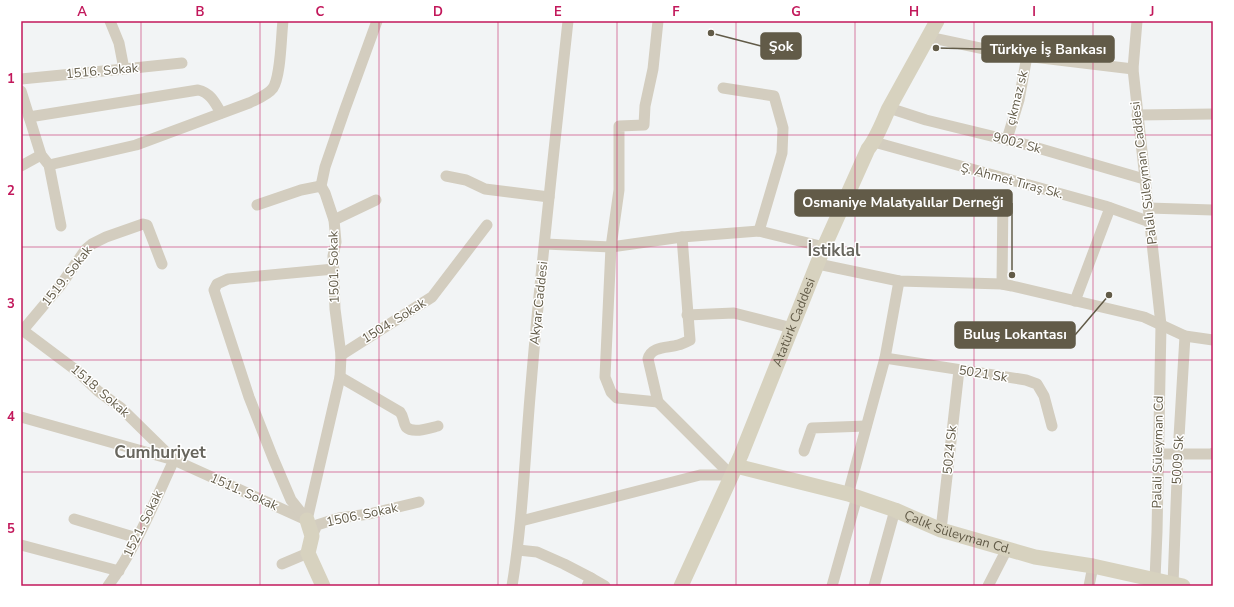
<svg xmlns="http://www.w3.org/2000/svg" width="1234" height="607" viewBox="0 0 1234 607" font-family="'Nunito Sans',sans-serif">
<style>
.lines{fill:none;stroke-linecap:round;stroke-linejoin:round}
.street{stroke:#d3cdbf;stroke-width:11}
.secondary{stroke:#d7d2bf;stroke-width:15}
.grid{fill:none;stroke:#c2185b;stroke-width:1;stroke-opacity:0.55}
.labels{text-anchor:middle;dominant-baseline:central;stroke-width:3;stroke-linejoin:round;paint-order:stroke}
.street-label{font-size:13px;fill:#625b48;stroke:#fff}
.district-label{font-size:17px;font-weight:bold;fill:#68665e;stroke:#fff}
.leader{fill:none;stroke:#625b48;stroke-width:1.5}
.callout-dot{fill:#625b48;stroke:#fff;stroke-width:1.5}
.callout{fill:#625b48;stroke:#625b48;stroke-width:1.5}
.callout-label{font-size:14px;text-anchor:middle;font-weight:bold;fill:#fff}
.neatline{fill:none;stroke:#c2185b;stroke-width:1.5}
.grid-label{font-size:13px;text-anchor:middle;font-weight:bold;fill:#c2185b}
</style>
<rect width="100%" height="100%" fill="#f2f4f5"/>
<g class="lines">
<!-- street -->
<g class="street">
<polyline points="110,21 119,43 124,69"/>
<polyline points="658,21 653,69 645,106 644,125 619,126 619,190 611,247 605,377 611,392 617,398 658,402"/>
<polyline points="1137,21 1133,69 1161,325 1157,532 1155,579"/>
<polyline points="928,37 1008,54 1133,69"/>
<polyline points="21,79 124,69 182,63"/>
<polyline points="723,88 774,96 783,128 782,153 759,231"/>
<polyline points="21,91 41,155 49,165 61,226"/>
<polyline points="889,108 926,120 1024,144 1144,179"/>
<polyline points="1137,115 1213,114"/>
<path d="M 29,117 L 198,90 C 211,93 215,103 221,113"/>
<polyline points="1007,139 1019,100 1027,56"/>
<polyline points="874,142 1105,206 1150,222"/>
<path d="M 49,165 L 136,145 L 249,103 C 257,99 268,95 273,88 C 281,76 281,37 283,21"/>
<polyline points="21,166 41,155"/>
<polyline points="446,176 466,180 485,189 549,197"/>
<polyline points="257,205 301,190 321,186"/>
<polyline points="1148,208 1213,210"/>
<polyline points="334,220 376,200"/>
<path d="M 682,237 L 690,340 C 686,342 682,344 678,345 C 668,348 651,346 648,359 L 658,402 L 732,476"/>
<polyline points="545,244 611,247 682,237 759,231 824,247"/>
<polyline points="818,264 899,281 1002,284 1012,286 1144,317 1185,336 1213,340"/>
<polyline points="1002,284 1003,196"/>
<polyline points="1075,301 1110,208"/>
<polyline points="687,315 734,313 792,328"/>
<path d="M 21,329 L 77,371 L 98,391 L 121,408 L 174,460 C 154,503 136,548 108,586"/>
<polyline points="23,330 60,286 86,249 92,244 106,237 143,224 147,225 162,264"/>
<polyline points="341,355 432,297 487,225"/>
<polyline points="885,358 1026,380 1037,384 1044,396 1052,426"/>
<path d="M 340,377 L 400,412 C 404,417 403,422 406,427 C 413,434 430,428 438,426"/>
<polyline points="21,417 174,460 302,518"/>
<polyline points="804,451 812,428 866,426"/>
<polyline points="1158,454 1212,454 1213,453"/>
<polyline points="848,494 885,358 899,281"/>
<polyline points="74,519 137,538"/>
<polyline points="307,520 340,377 341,355 335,309 333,256 336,242 334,220 325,193 321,186 325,167 345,109 377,21"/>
<polyline points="307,520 291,500 273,458 249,397 214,290 217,284 228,279 334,269"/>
<polyline points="521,521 700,475 730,475"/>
<polyline points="941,530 959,370"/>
<polyline points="312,536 317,525 339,518 369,514 419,502"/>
<polyline points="21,545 119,571"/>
<polyline points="518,550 537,552 564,564 591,578"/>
<polyline points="282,564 308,553"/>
<polyline points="1173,584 1178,454 1185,336"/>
<path d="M 512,586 C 523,519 525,452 531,385 C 541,263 555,142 568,21"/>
<polyline points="587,586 591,578 605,586"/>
<polyline points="832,586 857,497"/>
<polyline points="874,586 895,510"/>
<polyline points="988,586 1007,549"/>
<polyline points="1089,586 1093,566"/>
</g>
<!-- secondary -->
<g class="secondary">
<path id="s1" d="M 736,466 L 848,494 L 895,510 L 941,530 L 1035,557 L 1093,566 L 1183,586"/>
<polyline points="307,520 312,536 308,553 323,586"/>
<path id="s2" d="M 681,586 L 741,455 L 824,247 L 868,149 C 877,138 883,121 889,108 C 905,79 921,50 937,21"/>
</g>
</g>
<!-- grid -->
<path class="grid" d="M 141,21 L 141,586M 260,21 L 260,586M 379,21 L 379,586M 498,21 L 498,586M 617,21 L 617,586M 736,21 L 736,586M 855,21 L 855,586M 974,21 L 974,586M 1093,21 L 1093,586M 21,135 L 1213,135M 21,247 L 1213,247M 21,360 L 1213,360M 21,472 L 1213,472"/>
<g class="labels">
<!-- street labels -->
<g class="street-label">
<text transform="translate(102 71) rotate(-5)">1516. Sokak</text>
<text transform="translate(1017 98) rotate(-76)">çıkmaz sk</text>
<text transform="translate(1017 143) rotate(15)">9002 Sk</text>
<text transform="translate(1144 173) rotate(-97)">Palalı Süleyman Caddesi</text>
<text transform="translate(1012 181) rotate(15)">Ş. Ahmet Tıraş Sk.</text>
<text transform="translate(334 267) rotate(-91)">1501. Sokak</text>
<text transform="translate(67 276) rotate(-52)">1519. Sokak</text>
<text transform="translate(539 303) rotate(-84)">Akyar Caddesi</text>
<text transform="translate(394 321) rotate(-32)">1504. Sokak</text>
<text stroke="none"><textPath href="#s2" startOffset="287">Atatürk Caddesi</textPath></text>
<text transform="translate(983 374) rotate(9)">5021 Sk</text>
<text transform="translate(100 391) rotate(41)">1518. Sokak</text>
<text transform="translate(950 450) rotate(-84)">5024 Sk</text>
<text transform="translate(1158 452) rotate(-89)">Palali Süleyman Cd</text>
<text transform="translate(1178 460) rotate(-87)">5009 Sk</text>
<text transform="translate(244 492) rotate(24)">1511. Sokak</text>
<text transform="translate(362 515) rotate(-12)">1506. Sokak</text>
<text transform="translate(143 524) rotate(-64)">1521. Sokak</text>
<text stroke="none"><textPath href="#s1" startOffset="232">Çalık Süleyman Cd.</textPath></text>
</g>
<!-- district labels -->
<g class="district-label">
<text x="834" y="250">İstiklal</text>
<text x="160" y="452">Cumhuriyet</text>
</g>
</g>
<!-- callouts -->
<path class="leader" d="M711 33L761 46M936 48L982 49M1012 275L1012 203M1109 295L1075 335"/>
<g class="callout-dot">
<circle cx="711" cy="33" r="4"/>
<circle cx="936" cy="48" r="4"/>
<circle cx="1012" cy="275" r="4"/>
<circle cx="1109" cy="295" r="4"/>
</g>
<g class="callout">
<rect x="761" y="33" width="40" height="26" rx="4"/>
<rect x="982" y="36" width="132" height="26" rx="4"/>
<rect x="795" y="190" width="217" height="26" rx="4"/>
<rect x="955" y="322" width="120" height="26" rx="4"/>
</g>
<g class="callout-label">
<text x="781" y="51">Şok</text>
<text x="1048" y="54">Türkiye İş Bankası</text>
<text x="903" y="207">Osmaniye Malatyalılar Derneği</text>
<text x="1015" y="339">Buluş Lokantası</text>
</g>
<!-- border -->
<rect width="1234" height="607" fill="none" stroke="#ffffff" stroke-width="44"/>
<rect x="22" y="22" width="1190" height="563" class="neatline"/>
<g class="grid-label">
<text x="82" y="16">A</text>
<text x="200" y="16">B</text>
<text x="320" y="16">C</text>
<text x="438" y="16">D</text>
<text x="558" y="16">E</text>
<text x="676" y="16">F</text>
<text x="796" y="16">G</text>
<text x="914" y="16">H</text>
<text x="1034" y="16">I</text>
<text x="1152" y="16">J</text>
<text x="11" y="83">1</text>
<text x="11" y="195">2</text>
<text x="11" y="308">3</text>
<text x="11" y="421">4</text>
<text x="11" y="533">5</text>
</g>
</svg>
